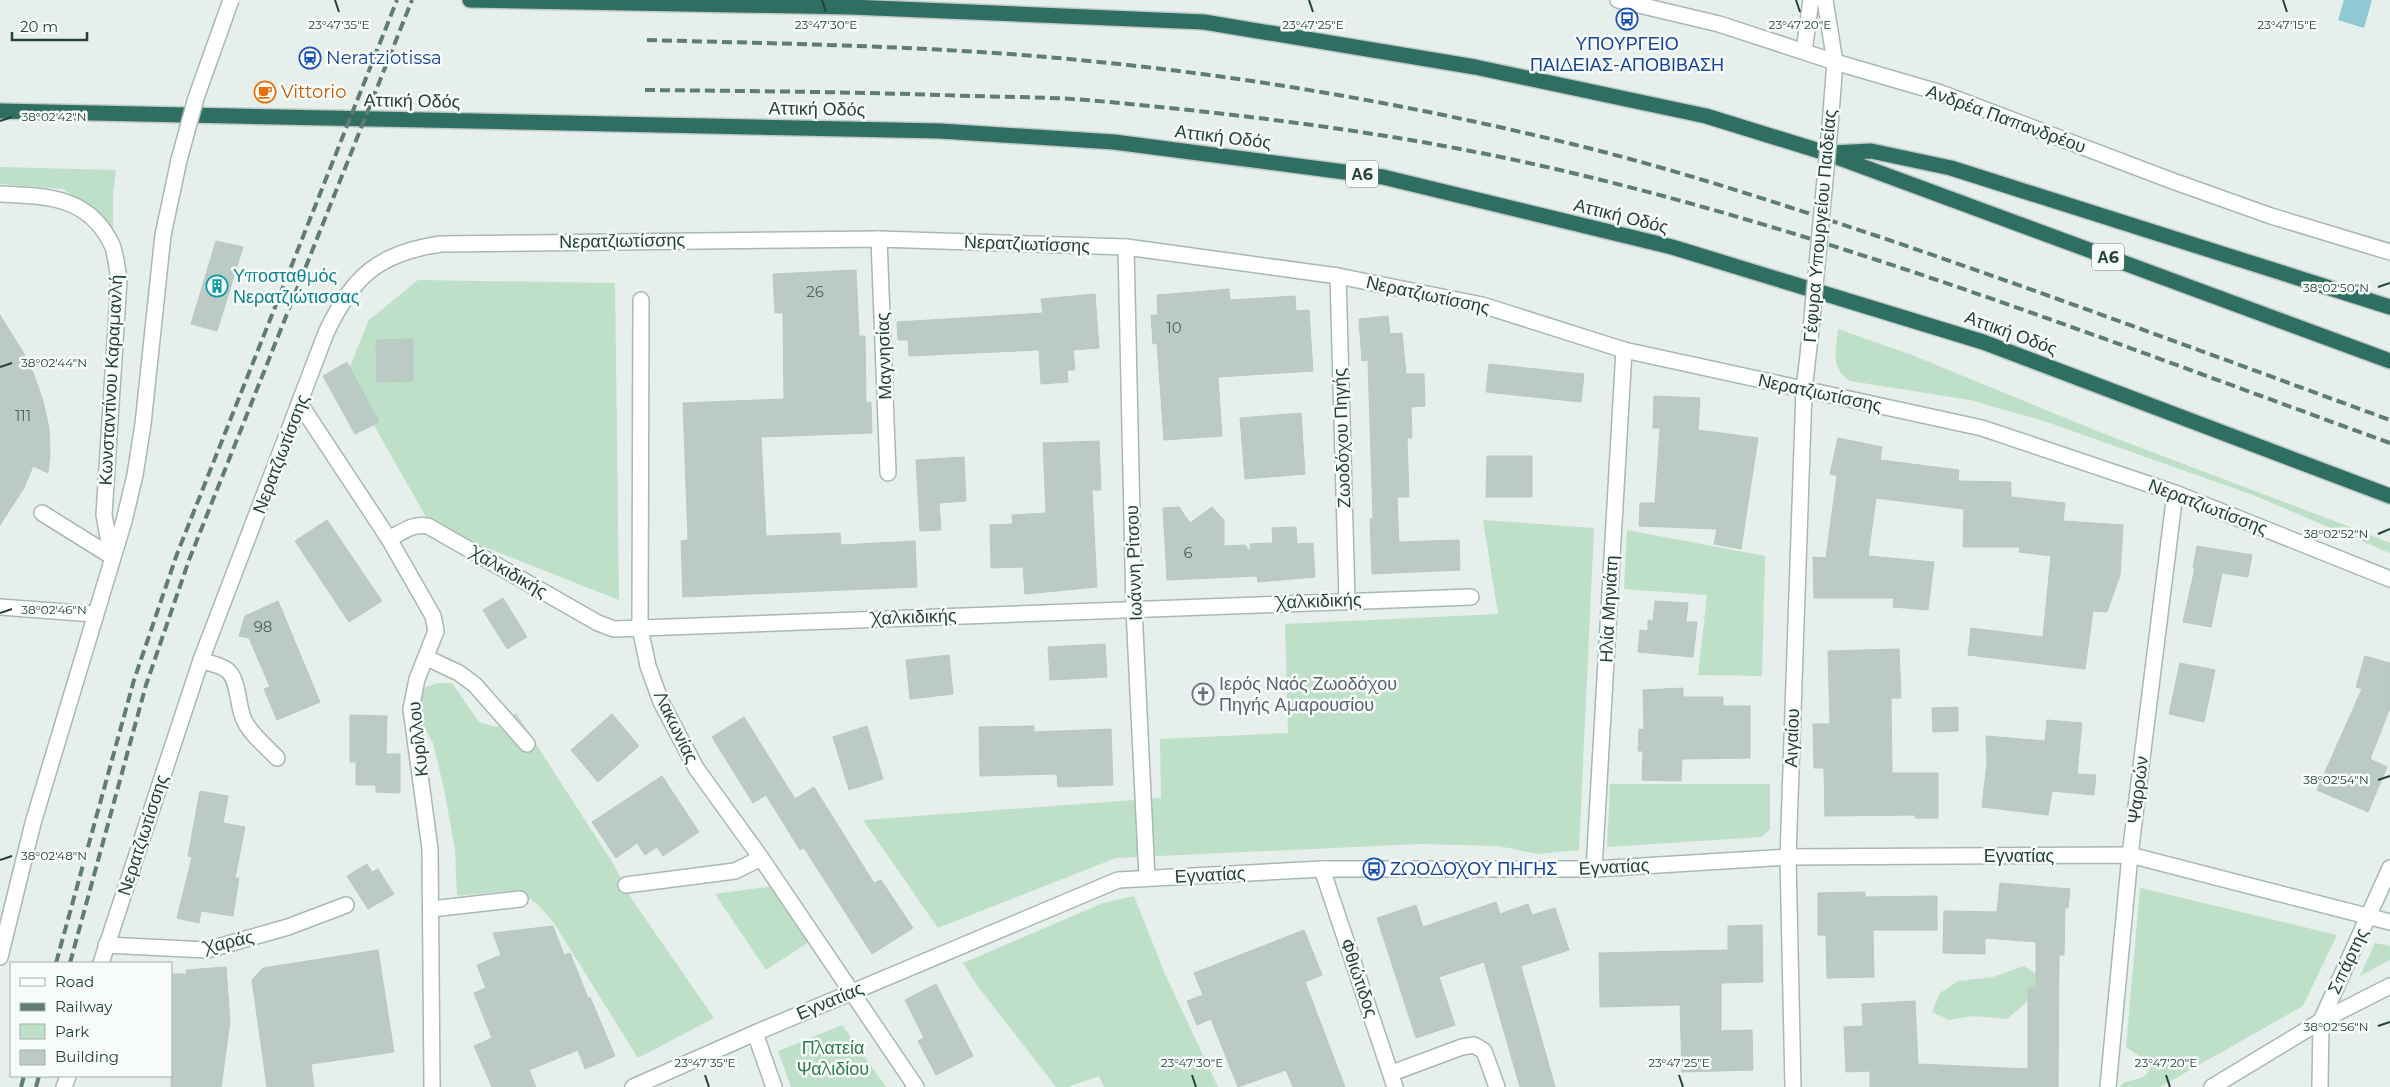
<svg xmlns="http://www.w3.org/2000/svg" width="2390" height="1087" viewBox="0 0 2390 1087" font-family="Montserrat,sans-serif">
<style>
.green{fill:#bfe0c8}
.water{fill:#8ec9d4}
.building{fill:#bbcac4;stroke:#b8c9c2}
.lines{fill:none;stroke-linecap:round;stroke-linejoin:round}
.minor-casing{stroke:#a8b8b2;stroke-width:18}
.highway-casing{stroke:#c2cac8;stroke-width:18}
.minor{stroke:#fff;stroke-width:15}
.highway{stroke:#2f6f62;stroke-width:15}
.rail{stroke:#5f7d75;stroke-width:4;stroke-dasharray:10 5;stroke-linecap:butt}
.minor-bridge-casing{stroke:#a8b8b2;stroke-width:18;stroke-linecap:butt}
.minor-bridge{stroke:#fff;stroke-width:15}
.ticks{fill:none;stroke:#24423a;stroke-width:2}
.labels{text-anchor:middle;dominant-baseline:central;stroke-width:5;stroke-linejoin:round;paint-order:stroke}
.number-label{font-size:15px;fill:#4a645c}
.shield{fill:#f7fbf9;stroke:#637a73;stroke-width:1}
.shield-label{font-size:16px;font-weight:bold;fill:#24423a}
.transit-label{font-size:18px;fill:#164399;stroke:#f7fbf9;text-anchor:start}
.food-label{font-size:18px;fill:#c56008;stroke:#f7fbf9;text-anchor:start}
.street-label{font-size:18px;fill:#24423a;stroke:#f7fbf9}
.culture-label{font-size:18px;fill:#0d838f;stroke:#f7fbf9;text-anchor:start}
.worship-label{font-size:18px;fill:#5b616d;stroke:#f7fbf9;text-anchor:start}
.park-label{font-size:18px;fill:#2d7a4b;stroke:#f7fbf9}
.ticks-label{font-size:12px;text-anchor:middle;fill:#24423a;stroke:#f7fbf9;stroke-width:5;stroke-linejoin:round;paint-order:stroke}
</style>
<rect width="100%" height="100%" fill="#e6efeb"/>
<!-- green -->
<g class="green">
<polygon points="0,167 116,170 113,193 113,235 87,205 63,189 0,184"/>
<polygon points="418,280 615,283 619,600 431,526 346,376 369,320"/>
<path d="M 1838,329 L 1912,355 L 2102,433 L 2353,528 L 2390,543 L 2390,553 L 2253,495 L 2044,421 L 1970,400 L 1850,381 C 1830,369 1836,349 1838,329 Z"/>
<polygon points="1483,520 1594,528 1579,850 1538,854 1498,846 1419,844 1116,858 938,928 863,820 1161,798 1160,739 1288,733 1285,624 1498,614"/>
<polygon points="1627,530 1765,556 1762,676 1698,675 1707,595 1624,589"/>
<polygon points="437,683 452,683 479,722 496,727 516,713 614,865 629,895 714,1018 638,1058 554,923 538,905 518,890 457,896 455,850 444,789 433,743 420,721 417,705 424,688"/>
<polygon points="1610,784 1770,784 1770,829 1762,837 1607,847"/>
<polygon points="774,886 812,940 766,970 715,894"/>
<path d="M 2140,888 L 2141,888 L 2337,935 L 2303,1006 L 2160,1087 L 2120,1087 L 2123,1083 C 2136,1078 2148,1081 2151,1064 L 2126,1047 Z"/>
<polygon points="1134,896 1165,974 1218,1087 1104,1087 1099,1076 1068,1087 1056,1087 976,984 963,963 1103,903"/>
<polygon points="2375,943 2390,946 2390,960 2360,976"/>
<polygon points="2024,966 2038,975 2039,992 2007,1019 1973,1016 1949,1020 1932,1012 1940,993 1958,981 1993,977"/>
<polygon points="842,1025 886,1087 791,1087 778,1051"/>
</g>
<!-- water -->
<polygon class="water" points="2344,0 2372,0 2364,28 2338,20"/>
<!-- building -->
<g class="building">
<polygon points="216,241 243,247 217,331 191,324"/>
<polygon points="856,270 859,336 865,336 866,403 871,402 872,433 761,437 766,536 840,533 841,545 915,541 917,587 683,597 681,541 688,540 683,403 784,399 783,313 775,313 773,274"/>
<polygon points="1229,289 1230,300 1295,296 1296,311 1309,310 1313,371 1218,377 1222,436 1164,440 1157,343 1153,344 1151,315 1158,315 1157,295"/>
<polygon points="1095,294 1099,348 1073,350 1075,370 1067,370 1068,382 1041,384 1039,350 909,356 908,340 898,340 897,322 1043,313 1041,299"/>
<polygon points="0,315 23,352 34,375 43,401 49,428 50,455 48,473 33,466 24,488 0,525"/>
<polygon points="1388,316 1390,334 1402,333 1406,374 1424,374 1425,406 1411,407 1412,438 1407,438 1409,497 1397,497 1399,542 1459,540 1460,570 1372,574 1370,519 1373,519 1368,360 1362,361 1359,319"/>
<polygon points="413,339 413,381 377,382 376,340"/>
<polygon points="347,362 379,422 355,434 323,376"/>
<polygon points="1489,364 1584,374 1581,402 1486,392"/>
<polygon points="1654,396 1700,398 1698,430 1758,438 1741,549 1714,544 1717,529 1639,526 1640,503 1655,503 1660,428 1653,428"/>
<polygon points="1301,413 1305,474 1245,479 1240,418"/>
<polygon points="1838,438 1882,447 1880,460 1959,470 1958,481 2011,482 2011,497 2065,503 2063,521 2123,525 2120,575 2107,612 2093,611 2085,669 1968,655 1971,628 2043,637 2051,556 2019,552 2020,547 1963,547 1964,509 1876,498 1868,556 1934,562 1928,610 1893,607 1894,598 1814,598 1813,557 1826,558 1837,476 1830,474"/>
<polygon points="1099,441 1101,490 1092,490 1097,587 1025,594 1023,567 991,568 990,525 1013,524 1012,515 1046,513 1043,443"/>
<polygon points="1487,456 1532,456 1532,497 1486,497"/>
<polygon points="964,457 966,501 939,503 941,530 920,531 916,460"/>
<polygon points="1179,507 1190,523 1212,507 1224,520 1224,546 1245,545 1251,552 1250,544 1273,543 1272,528 1296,527 1297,544 1313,543 1315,577 1258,582 1257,576 1167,580 1163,508"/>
<polygon points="327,520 382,601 349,622 295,541"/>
<polygon points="2197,546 2252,555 2248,577 2222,573 2211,627 2183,622 2195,568 2193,568"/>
<polygon points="503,598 527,637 507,649 483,610"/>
<polygon points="278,601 320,702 277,720 264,689 270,687 249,638 239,636 245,616"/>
<polygon points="1655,601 1688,603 1686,622 1697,622 1693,657 1638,652 1640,630 1648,631 1648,620 1653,621"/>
<polygon points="1105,644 1107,677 1050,680 1048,647"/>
<polygon points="1899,649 1901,698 1891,698 1892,773 1938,773 1938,818 1915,818 1915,815 1825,816 1824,768 1814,768 1813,724 1830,724 1828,651"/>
<polygon points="949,655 953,694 910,699 906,660"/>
<polygon points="2365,656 2390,663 2390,708 2370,759 2387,767 2368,812 2317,790 2362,689 2356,687"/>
<polygon points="2180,663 2215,670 2204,722 2169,714"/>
<polygon points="1683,688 1683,697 1723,697 1723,706 1750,706 1750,758 1682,759 1681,781 1642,780 1643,751 1638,751 1639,729 1644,730 1643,690"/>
<polygon points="1958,707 1958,731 1933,732 1932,708"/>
<polygon points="612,714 639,746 598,782 571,750"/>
<polygon points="350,715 387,716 386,754 400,754 400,793 376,792 376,785 356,785 356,762 350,762"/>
<polygon points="744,717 795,799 814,787 874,883 881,880 913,928 872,954 804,848 800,850 766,795 753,803 712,737"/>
<polygon points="2047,720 2082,723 2077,774 2096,775 2094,795 2052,791 2048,815 1982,807 1987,763 1986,736 2045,741"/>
<polygon points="867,726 883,779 849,790 833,737"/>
<polygon points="1034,726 1034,732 1111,729 1113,785 1058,787 1057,774 980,776 979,727"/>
<polygon points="662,776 699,832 663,856 657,847 645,855 637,843 616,858 592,822"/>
<polygon points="200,791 228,796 223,823 245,827 235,878 239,878 233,916 201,911 199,923 177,918 192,857 188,856"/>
<polygon points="367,864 372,872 378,869 394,894 368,909 347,876"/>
<polygon points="2000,883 2070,889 2068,908 2065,908 2064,955 2059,955 2058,1087 1870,1087 1870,1071 1846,1072 1844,1027 1863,1026 1862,1004 1915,1001 1918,1064 2028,1069 2028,988 2036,988 2036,942 1985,938 1985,954 1943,953 1944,911 1997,912"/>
<polygon points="1865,892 1865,897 1937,896 1937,930 1873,930 1874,977 1827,978 1826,935 1818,935 1818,893"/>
<polygon points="1496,902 1500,914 1528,904 1532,915 1555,908 1569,950 1521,966 1555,1087 1520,1087 1484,962 1439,977 1455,1025 1416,1038 1377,918 1416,905 1423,927"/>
<polygon points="1762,925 1763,982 1721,983 1721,1031 1752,1030 1753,1070 1682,1072 1680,1005 1600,1007 1599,953 1728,950 1728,926"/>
<polygon points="553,926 564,955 570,953 588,998 590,997 615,1056 585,1069 578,1050 529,1070 536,1087 492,1087 474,1046 492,1038 474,993 486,988 477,965 501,955 493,933"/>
<polygon points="1304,930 1322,975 1305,982 1345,1087 1293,1087 1286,1070 1238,1087 1211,1019 1197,1025 1187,1001 1203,995 1194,973"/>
<polygon points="378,950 394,1052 311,1064 314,1087 267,1087 252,980 263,968"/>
<polygon points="226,967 230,1022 221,1087 171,1087 171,974 187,974 186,970"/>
<polygon points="936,984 973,1056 936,1075 918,1041 924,1038 905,1000"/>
</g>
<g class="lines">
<!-- minor casing -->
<g class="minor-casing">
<g id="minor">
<polyline points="1618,0 1719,24 1835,62 1941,93 2170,180 2271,216 2390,252"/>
<polyline points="1825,0 1835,62 1830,126"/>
<polyline points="1804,51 1811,0"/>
<path d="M 0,194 C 47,196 89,196 112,245 C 116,255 117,268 119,279 L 104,515 L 111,554"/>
<polyline points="879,239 888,473"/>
<polyline points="1126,247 1134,609 1147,878"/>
<polyline points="1338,276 1347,600"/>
<polyline points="641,300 640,628 648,666 661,702 696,768 761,858 916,1087"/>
<polyline points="300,404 389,539 433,616 436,631 417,679 411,709 430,849 432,1087"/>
<polyline points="42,513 111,556"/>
<path d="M 389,539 C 402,532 413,523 428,526 L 598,623 L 614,629 L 1471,597"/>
<polyline points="0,607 94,614"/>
<polyline points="427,658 459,673 475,685 527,744"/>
<path d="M 201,660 C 209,663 220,665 227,670 C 239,679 237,705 244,720 C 251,735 266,746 277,758"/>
<polyline points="1322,869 1395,1087"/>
<polyline points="1594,869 1624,350"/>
<polyline points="626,885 735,871 761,858"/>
<polyline points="431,909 520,899"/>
<polyline points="106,945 207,950 288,927 346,905"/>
<polyline points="0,957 33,823 124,521 135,475 143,424 163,235 179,160"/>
<path d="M 101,963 L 201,660 L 326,333 C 352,277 378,253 441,244 L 879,239 L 1126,247 L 1338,276 L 1482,305 L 1624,350 L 1982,428 L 2175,493 L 2390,579"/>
<polyline points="755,1033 774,1087"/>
<polyline points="1392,1073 1462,1047 1474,1045 1484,1051 1497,1087"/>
<polyline points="64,1087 68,1076"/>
<polyline points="633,1087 755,1033 1118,880 1322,869 1594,869 1788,857 2130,855 2390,922"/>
<polyline points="1793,1087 1788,857 1804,390 1811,329"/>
<polyline points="2108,1087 2130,855 2175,493"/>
<polyline points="2212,1087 2321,1021 2390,986"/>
<polyline points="2320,1087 2321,1021 2390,868"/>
</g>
</g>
<!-- highway casing -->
<g class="highway-casing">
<g id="highway">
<polyline points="470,0 851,7 1204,22 1475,67 1706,116 1826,153 2390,361"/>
<polyline points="0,111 940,131 1114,142 1383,177 1672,247 1983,342 2390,496"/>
<polyline points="1832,153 1871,151 1951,168 2390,307"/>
</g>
</g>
<!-- minor -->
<use href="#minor" class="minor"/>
<!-- highway -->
<use href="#highway" class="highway"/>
<!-- rail -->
<g class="rail">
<path d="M 647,40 C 794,44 942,46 1089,61 C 1244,76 1400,103 1551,139 C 1663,165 1772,201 1880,237 C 2051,295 2220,358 2390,420"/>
<path d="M 645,90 C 753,91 862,92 970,96 C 1009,97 1048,97 1087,100 C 1242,114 1399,133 1551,168 C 1838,234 2113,343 2390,443"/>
<polyline points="56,963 134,680 177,554 397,0"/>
<polyline points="70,963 146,685 189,560 412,0"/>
<polyline points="21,1087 24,1076"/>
<polyline points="36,1087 39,1076"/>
</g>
<!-- minor-bridge casing -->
<g class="minor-bridge-casing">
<g id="minor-bridge">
<polyline points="179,160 196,98 231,0"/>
<polyline points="1811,329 1830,126"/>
</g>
</g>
<!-- minor-bridge -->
<use href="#minor-bridge" class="minor-bridge"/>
</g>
<!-- ticks -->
<path class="ticks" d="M 335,0 L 339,12M 822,0 L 826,12M 1309,0 L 1313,12M 1796,0 L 1800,12M 2283,0 L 2287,12M 0,121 L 12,117M 2378,287 L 2390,283M 0,367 L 12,363M 2378,534 L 2390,529M 0,613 L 12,609M 2378,780 L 2390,776M 0,860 L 12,856M 2378,1026 L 2390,1022M 705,1075 L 709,1087M 1192,1075 L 1196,1087M 1679,1075 L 1683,1087M 2166,1075 L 2170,1087"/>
<!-- icons -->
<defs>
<g id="bus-ring" transform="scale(1.125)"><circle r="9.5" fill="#f7fbf9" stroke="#1a4fb4" stroke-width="1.5"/><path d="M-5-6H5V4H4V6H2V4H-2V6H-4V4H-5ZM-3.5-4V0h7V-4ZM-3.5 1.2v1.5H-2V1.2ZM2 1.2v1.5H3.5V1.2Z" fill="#1a4fb4"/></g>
<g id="station-ring" transform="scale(1.125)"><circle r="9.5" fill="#f7fbf9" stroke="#1a4fb4" stroke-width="1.5"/><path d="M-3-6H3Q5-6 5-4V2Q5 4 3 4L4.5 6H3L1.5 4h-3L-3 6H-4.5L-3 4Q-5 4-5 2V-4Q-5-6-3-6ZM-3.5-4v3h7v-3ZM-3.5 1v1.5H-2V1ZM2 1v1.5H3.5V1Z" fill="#1a4fb4"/></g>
<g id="cafe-ring" transform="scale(1.125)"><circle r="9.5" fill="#f7fbf9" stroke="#e8710a" stroke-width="1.5"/><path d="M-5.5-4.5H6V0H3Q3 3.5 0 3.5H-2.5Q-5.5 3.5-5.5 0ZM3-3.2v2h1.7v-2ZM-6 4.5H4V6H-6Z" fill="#e8710a"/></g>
<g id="building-ring" transform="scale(1.125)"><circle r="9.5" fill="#f7fbf9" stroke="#0f9aa8" stroke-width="1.5"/><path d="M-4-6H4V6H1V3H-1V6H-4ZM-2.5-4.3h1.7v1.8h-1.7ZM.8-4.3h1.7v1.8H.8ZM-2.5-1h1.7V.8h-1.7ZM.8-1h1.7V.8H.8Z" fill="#0f9aa8"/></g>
<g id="church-ring" transform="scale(1.125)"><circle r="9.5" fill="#f7fbf9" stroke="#6b7280" stroke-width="1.5"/><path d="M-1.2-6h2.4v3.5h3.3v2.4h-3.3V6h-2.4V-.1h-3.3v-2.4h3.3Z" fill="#6b7280"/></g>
</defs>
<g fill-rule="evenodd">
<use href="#bus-ring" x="1627" y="19"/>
<use href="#station-ring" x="310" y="58"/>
<use href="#cafe-ring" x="265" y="92"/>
<use href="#building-ring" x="217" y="286"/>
<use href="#church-ring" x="1203" y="694"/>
<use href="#bus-ring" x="1374" y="869"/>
</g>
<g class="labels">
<!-- number labels -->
<g class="number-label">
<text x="815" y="291">26</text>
<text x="1174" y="327">10</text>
<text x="23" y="415">111</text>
<text x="1188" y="552">6</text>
<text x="263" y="626">98</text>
</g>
<!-- shield labels -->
<g class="shield">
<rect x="1346" y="160.5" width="32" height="27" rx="4"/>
<rect x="2092" y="243.5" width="32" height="27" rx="4"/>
</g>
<g class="shield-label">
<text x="1362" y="174">Α6</text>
<text x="2108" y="257">Α6</text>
</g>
<!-- transit labels -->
<g class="transit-label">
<text x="1627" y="44" text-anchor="middle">ΥΠΟΥΡΓΕΙΟ<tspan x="1627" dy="21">ΠΑΙΔΕΙΑΣ-ΑΠΟΒΙΒΑΣΗ</tspan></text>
<text x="326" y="58">Neratziotissa</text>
<text x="1390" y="869">ΖΩΟΔΟΧΟΥ ΠΗΓΗΣ</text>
</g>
<!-- food labels -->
<g class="food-label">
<text x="281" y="92">Vittorio</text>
</g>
<!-- street labels -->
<g class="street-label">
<text transform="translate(412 101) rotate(1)">Αττική Οδός</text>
<text transform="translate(817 109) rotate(1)">Αττική Οδός</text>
<text transform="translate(2006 119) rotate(20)">Ανδρέα Παπανδρέου</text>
<text transform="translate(1223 137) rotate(7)">Αττική Οδός</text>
<text transform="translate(1621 216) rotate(14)">Αττική Οδός</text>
<text transform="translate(1820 226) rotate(-85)">Γέφυρα Υπουργείου Παιδείας</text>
<text transform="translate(622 241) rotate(-1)">Νερατζιωτίσσης</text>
<text transform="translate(1027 244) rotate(2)">Νερατζιωτίσσης</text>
<text transform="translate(1428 295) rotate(12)">Νερατζιωτίσσης</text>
<text transform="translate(2011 333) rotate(20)">Αττική Οδός</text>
<text transform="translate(884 356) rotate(-92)">Μαγνησίας</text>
<text transform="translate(111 380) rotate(-87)">Κωνσταντίνου Καραμανλή</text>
<text transform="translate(1820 393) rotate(12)">Νερατζιωτίσσης</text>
<text transform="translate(1342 438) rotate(-92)">Ζωοδόχου Πηγής</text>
<text transform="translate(281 454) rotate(-69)">Νερατζιωτίσσης</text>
<text transform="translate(2208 507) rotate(21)">Νερατζιωτίσσης</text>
<text transform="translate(1134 563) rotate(-92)">Ιωάννη Ρίτσου</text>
<text transform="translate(509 572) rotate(30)">Χαλκιδικής</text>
<text transform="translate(1319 601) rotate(-2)">Χαλκιδικής</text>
<text transform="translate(1609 609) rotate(-87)">Ηλία Μηνιάτη</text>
<text transform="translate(914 617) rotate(-2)">Χαλκιδικής</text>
<text transform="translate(676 727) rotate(64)">Λακωνίας</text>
<text transform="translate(1792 738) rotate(-88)">Αιγαίου</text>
<text transform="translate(418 739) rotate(-96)">Κυρίλλου</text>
<text transform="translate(2138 790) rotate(-83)">Ψαρρών</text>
<text transform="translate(143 835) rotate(-72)">Νερατζιωτίσσης</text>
<text x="2019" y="856">Εγνατίας</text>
<text transform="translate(1614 867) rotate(-3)">Εγνατίας</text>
<text transform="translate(1210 875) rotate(-3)">Εγνατίας</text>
<text transform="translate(229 942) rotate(-13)">Χαράς</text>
<text transform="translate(2348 961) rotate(-65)">Σπάρτης</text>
<text transform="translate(1359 978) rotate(71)">Φθιώτιδος</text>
<text transform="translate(830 1001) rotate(-23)">Εγνατίας</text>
</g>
<!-- culture labels -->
<g class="culture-label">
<text x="233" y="276">Υποσταθμός<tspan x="233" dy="21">Νερατζιώτισσας</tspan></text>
</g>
<!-- worship labels -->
<g class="worship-label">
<text x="1219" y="684">Ιερός Ναός Ζωοδόχου<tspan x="1219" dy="21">Πηγής Αμαρουσίου</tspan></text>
</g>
<!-- park labels -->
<g class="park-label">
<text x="833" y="1048">Πλατεία<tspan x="833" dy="21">Ψαλιδίου</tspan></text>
</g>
</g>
<g class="ticks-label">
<text x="339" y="29">23°47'35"E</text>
<text x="826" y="29">23°47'30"E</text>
<text x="1313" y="29">23°47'25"E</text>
<text x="1800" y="29">23°47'20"E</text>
<text x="2287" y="29">23°47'15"E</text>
<text x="54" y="121">38°02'42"N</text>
<text x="2336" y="292">38°02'50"N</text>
<text x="54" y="367">38°02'44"N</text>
<text x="2336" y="538">38°02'52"N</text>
<text x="54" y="614">38°02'46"N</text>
<text x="2336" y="784">38°02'54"N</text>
<text x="54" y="860">38°02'48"N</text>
<text x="2336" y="1031">38°02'56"N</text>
<text x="705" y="1067">23°47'35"E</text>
<text x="1192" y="1067">23°47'30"E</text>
<text x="1679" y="1067">23°47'25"E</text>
<text x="2166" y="1067">23°47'20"E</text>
</g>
<!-- legend -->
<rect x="10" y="962" width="162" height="115" fill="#f7fbf9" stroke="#a3b1ad"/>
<rect x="20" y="978" width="25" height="8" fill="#ffffff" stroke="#a3b1ad"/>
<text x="55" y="987" font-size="15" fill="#24423a">Road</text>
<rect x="20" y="1003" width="25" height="8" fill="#5f7d75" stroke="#a3b1ad"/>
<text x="55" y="1012" font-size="15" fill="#24423a">Railway</text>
<rect x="20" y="1024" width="25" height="15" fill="#bfe0c8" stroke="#a3b1ad"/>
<text x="55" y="1037" font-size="15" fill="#24423a">Park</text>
<rect x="20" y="1050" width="25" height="15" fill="#bbcac4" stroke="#a3b1ad"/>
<text x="55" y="1062" font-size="15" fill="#24423a">Building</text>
<!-- scale -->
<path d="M12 32v8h75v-8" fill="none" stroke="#24423a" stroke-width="2.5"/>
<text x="20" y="32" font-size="15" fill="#24423a" stroke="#f7fbf9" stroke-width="4" paint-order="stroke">20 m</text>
</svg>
